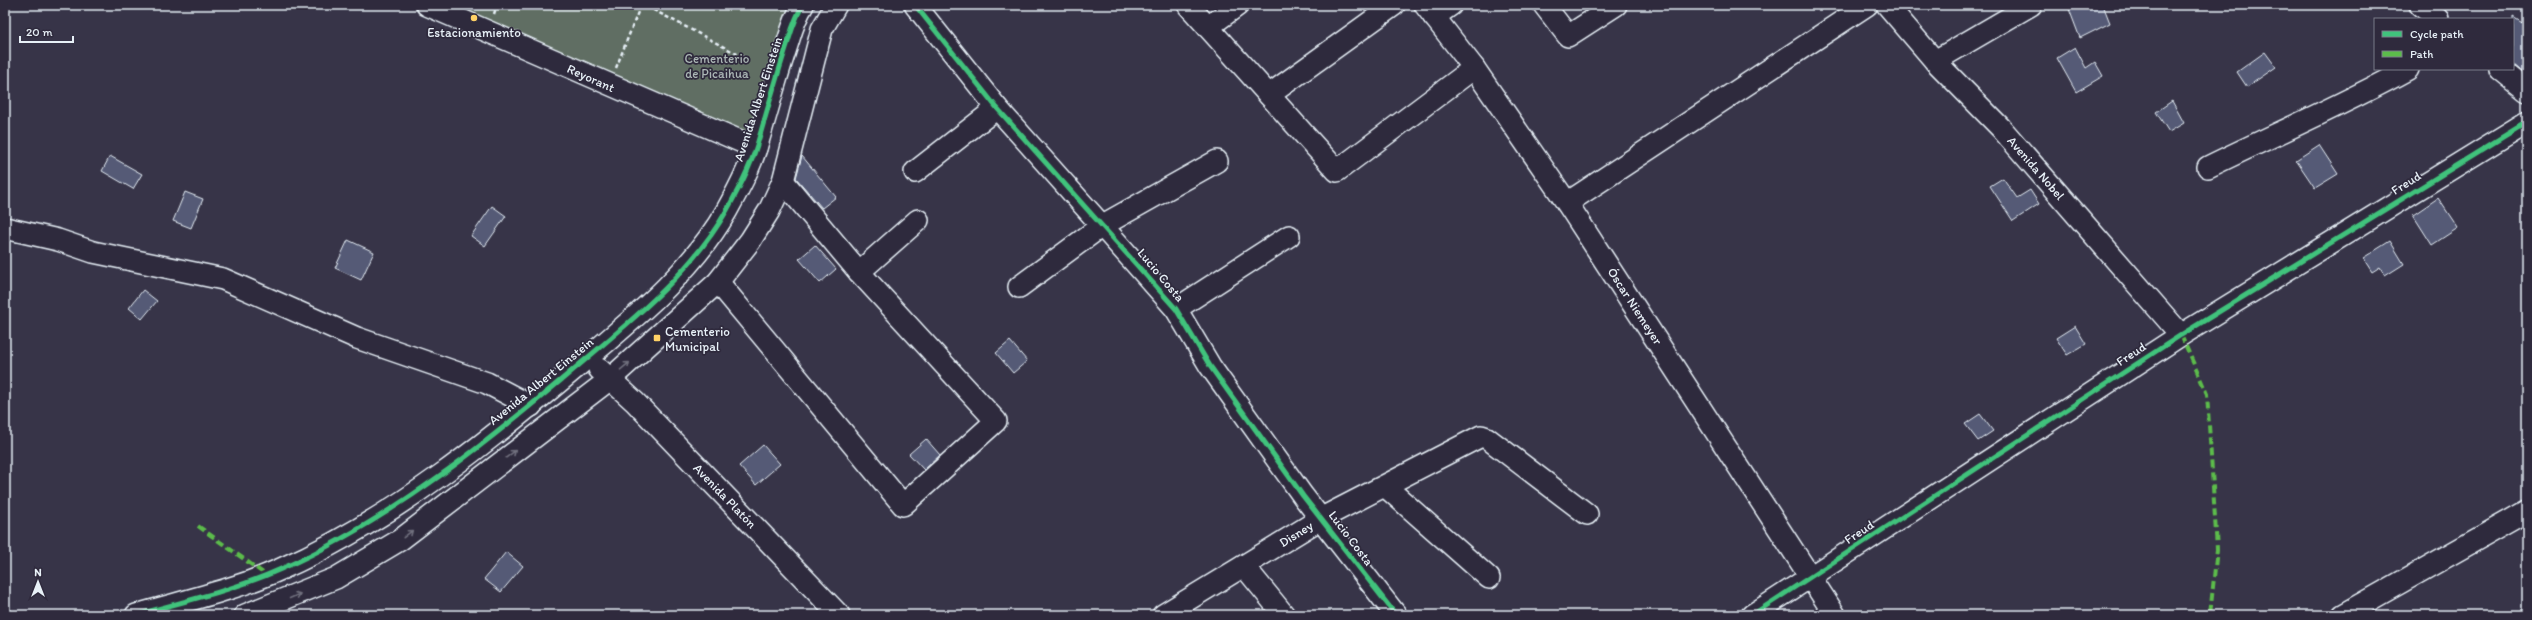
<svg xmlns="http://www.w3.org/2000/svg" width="2532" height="620" viewBox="0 0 2532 620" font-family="Itim,sans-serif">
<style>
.green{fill:#606e63;stroke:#a4b0ae}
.building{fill:#555a76;stroke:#e8f1f8}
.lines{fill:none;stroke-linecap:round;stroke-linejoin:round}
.minor-casing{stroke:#e8f1f8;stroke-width:24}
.path{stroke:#e8f1f8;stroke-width:2.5;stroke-dasharray:4 3;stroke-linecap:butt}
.minor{stroke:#2f2a3d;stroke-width:21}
.quiet{stroke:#5cbc4b;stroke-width:4;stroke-dasharray:8 4;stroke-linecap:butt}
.cycleway-casing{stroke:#2f2a3d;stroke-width:8}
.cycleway{stroke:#40c37c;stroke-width:5}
.oneway{stroke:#70707e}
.poi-dot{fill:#ffd166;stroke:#2f2a3d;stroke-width:1.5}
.labels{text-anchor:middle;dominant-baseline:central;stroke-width:3.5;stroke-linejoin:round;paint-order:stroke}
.poi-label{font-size:13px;fill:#e8f1f8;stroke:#2f2a3d}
.park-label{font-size:13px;fill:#abb6b5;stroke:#2f2a3d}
.street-label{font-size:13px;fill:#e8f1f8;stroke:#2f2a3d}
</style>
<rect width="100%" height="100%" fill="#373448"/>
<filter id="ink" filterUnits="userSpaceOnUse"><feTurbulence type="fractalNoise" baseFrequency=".025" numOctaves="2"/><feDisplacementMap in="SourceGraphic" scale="8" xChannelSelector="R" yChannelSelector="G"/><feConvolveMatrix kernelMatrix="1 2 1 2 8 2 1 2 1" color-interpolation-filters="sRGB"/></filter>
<g filter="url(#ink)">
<!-- green -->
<polygon class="green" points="428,5 805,5 756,148"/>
<!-- building -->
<g class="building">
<polygon points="2078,5 2103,5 2110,23 2080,38 2069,9"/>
<polygon points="2513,17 2527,26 2527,76 2513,64"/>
<polygon points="2075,47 2086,68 2095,62 2103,76 2076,92 2057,58"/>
<polygon points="2265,52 2276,67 2247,87 2237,72"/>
<polygon points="2172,101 2184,123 2169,132 2156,112"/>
<polygon points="2319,145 2338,174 2315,188 2296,160"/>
<polygon points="110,156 142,174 133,189 102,171"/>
<polygon points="802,156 836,197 822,208 796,178"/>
<polygon points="2003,178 2017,198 2030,190 2039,204 2013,221 1990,186"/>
<polygon points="185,192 203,199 191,228 173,221"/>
<polygon points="2438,198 2458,228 2432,245 2413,215"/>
<polygon points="492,206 506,216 485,246 471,236"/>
<polygon points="348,240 374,252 361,280 335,268"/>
<polygon points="2390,241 2404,264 2385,276 2380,267 2372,272 2363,258"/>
<polygon points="815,245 836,269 820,283 799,259"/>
<polygon points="143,290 157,301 142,319 129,308"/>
<polygon points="2075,326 2086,344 2067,355 2056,338"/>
<polygon points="1010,341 1027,361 1013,373 996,353"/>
<polygon points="1980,414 1993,431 1978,441 1965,424"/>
<polygon points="926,439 940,455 924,470 909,454"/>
<polygon points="763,445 780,464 756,485 739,466"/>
<polygon points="506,552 523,566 501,592 484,579"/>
</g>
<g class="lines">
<!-- minor casing -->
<g class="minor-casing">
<g id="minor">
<polyline points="427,5 756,148"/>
<polyline points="915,5 997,108 1176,309 1210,366 1303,496 1396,615"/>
<polyline points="1188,5 1337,171 1474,68"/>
<polyline points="1425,5 1474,68 1567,203 1835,615"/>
<polyline points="1544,5 1568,36 1616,5"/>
<polyline points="1887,5 1935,61 2001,128 2181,335"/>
<polyline points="2420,5 2438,19"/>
<polyline points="1434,17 1451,5"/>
<polyline points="1208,27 1238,5"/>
<polyline points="1935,61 2031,5"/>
<polyline points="2500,69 2527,91"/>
<polyline points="1269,95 1394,5"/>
<path d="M 2208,167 C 2275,134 2343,105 2408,69"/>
<polyline points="915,172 997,108"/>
<polyline points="1567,203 1867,5"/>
<polyline points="5,228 58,240 93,252 223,279 357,338 487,383 531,406"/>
<polyline points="859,272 918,220"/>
<polyline points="718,282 903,505 996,421 859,272 783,181"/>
<polyline points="1019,287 1103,225 1217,161"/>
<polyline points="1176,309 1289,236"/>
<polyline points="599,369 635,402 839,615"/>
<polyline points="1386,487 1489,578"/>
<polyline points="1244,566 1284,615"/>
<path d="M 136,615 C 184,601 235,590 281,569 C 394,519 493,438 586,359 C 638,315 693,270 727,210 C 738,190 750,168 757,145 C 767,112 776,78 787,45 C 791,32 795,17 803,5"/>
<polyline points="245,615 336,578 400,540 609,380 718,282 750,241 769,211 783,181 822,29 836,5"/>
<polyline points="1163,615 1322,518 1481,436 1487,438 1587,514"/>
<polyline points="1752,615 2181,335 2527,122"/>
<polyline points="2343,615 2527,511"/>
</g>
</g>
<!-- path -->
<g class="path">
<polyline points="627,5 634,8 646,6 745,58"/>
<polyline points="494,14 497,5"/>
<polyline points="616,68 640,7"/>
</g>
<!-- minor -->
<use href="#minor" class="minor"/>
<!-- quiet -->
<g class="quiet">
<polyline points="2181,335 2207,394 2217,549 2210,615"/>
<polyline points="198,526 266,575"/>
</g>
<!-- cycleway casing -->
<g class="cycleway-casing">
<g id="cycleway">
<polyline points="915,5 997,108 1176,309 1210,366 1303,496 1396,615"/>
<path d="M 136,615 C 184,601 235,590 281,569 C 394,519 493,438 586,359 C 638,315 693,270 727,210 C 738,190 750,168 757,145 C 767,112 776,78 787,45 C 791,32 795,17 803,5"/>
<polyline points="1752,615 2181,335 2527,122"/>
</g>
</g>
<!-- cycleway -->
<use href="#cycleway" class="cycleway"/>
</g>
<!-- one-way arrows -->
<defs><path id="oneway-shaft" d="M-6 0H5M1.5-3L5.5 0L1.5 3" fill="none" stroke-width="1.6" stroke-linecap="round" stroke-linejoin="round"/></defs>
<g class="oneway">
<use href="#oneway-shaft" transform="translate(625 366) rotate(-40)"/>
<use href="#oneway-shaft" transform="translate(511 454) rotate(-38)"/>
<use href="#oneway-shaft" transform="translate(408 534) rotate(-38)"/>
<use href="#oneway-shaft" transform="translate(295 596) rotate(-24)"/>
</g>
</g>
<!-- markers -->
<g class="poi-dot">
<circle cx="474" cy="18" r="4"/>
<rect x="653" y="334" width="8" height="8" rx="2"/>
</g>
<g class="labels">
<!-- poi labels -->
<g class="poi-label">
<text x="474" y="32">Estacionamiento</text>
<text x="665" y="331" text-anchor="start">Cementerio<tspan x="665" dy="15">Municipal</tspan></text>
</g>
<!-- park labels -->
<g class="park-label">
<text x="717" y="58">Cementerio<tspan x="717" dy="15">de Picaihua</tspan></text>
</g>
<!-- street labels -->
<g class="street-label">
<text transform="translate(591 78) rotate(24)">Reyorant</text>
<text transform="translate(758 99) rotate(-72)">Avenida Albert Einstein</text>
<text transform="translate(2036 168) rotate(49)">Avenida Nobel</text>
<text transform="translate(2406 183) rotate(-32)">Freud</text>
<text transform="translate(1161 275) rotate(50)">Lucio Costa</text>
<text transform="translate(1635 306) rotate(57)">Óscar Niemeyer</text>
<text transform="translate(2131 354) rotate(-33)">Freud</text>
<text transform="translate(541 381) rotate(-39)">Avenida Albert Einstein</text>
<text transform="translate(725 496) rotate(46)">Avenida Platón</text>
<text transform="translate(1859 532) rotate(-33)">Freud</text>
<text transform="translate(1296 534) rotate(-32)">Disney</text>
<text transform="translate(1351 538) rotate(53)">Lucio Costa</text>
</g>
</g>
<!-- margin -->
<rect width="2532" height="620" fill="none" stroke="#2f2a3d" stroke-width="20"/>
<rect x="10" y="10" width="2512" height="600" fill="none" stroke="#e8f1f8" stroke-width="1.5" filter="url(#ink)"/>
<!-- legend -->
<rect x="2374" y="18" width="140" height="52" fill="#2f2a3d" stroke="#797a88"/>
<rect x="2382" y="31" width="20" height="6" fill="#40c37c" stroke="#797a88"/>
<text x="2410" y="38" font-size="12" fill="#e8f1f8">Cycle path</text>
<rect x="2382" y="51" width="20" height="6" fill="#5cbc4b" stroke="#797a88"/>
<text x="2410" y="58" font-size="12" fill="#e8f1f8">Path</text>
<!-- north arrow -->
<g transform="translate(38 582)" stroke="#2f2a3d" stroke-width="3" paint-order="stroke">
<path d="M0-3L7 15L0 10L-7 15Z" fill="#e8f1f8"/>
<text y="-6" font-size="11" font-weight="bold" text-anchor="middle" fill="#e8f1f8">N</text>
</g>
<!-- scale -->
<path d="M20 36v6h53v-6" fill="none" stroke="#e8f1f8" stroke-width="2"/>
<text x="26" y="36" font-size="12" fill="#e8f1f8" stroke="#2f2a3d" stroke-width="3" paint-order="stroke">20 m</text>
</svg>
